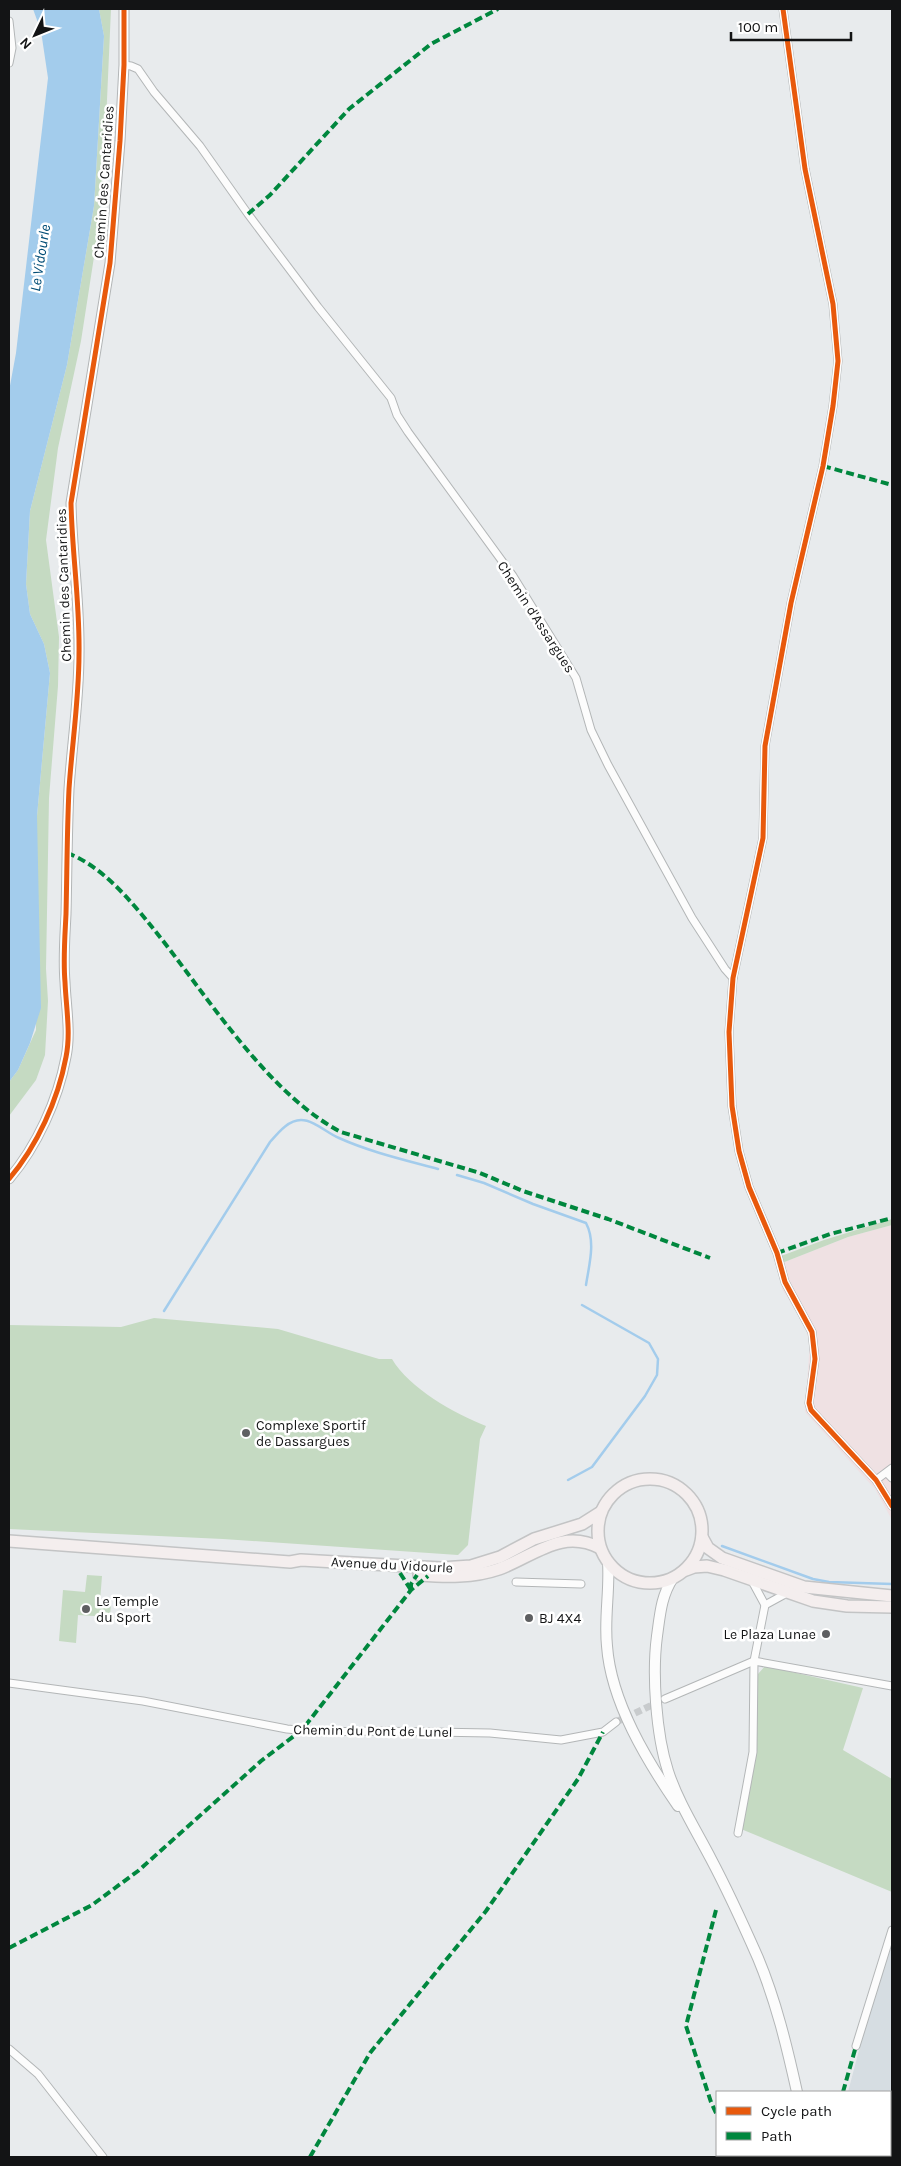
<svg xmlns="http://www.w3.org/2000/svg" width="901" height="2166" viewBox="0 0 901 2166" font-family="Karla,sans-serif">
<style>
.commercial{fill:#efe1e3}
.built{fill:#d6dde2}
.green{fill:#c5dac2}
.water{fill:#a3ccec}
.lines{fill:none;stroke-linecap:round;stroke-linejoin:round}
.stream{stroke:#a3ccec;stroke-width:2.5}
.minor-tunnel{stroke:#c8cbcd;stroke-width:7;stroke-dasharray:7 3.5;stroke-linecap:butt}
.minor-casing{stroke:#b3b6b7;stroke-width:9}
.tertiary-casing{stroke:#b3b6b7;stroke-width:11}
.secondary-casing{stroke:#b3b6b7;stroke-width:12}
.primary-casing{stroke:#c3c4c5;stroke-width:14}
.minor{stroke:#fcfcfc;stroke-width:7}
.tertiary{stroke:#fcfcfc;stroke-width:9}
.secondary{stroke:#fcfcfc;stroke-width:10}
.primary{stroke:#f4eeee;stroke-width:11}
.quiet{stroke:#00873e;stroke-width:4;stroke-dasharray:8 4;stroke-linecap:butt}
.cycleway-casing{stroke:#fff;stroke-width:8}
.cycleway{stroke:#e8590c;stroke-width:5}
.poi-dot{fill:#5e5f61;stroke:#fff;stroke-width:2}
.labels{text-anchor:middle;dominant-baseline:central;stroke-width:5;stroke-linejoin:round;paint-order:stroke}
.street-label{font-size:14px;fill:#131415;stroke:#fff}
.poi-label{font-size:14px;fill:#131415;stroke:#fff;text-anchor:start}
.water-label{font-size:15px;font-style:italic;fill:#024d76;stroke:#fff}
</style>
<rect width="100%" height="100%" fill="#e8ebed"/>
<!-- commercial -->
<polygon class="commercial" points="892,1225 892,1520 875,1489 805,1412 810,1341 801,1318 782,1289 782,1263 848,1237"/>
<!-- built -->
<polygon class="built" points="892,1944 892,2157 835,2157 834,2155 890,2155 890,2092 848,2092 864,2031"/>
<!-- green -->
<g class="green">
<polygon points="99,9 111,9 104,168 98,231 81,341 58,448 46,540 59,637 58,686 49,798 46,969 48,1001 45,1055 36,1080 9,1116 9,1082 18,1070 36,1030 37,816 50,673 44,644 30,614 26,584 30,511 67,365 94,206 104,36"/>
<polygon points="892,1219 892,1225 848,1237 782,1263 781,1256 824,1240"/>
<path d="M 154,1318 L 278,1329 L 379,1359 L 392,1359 C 409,1388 455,1414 486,1426 L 480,1439 L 468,1545 L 458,1555 L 223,1539 L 9,1529 L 9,1325 L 121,1327 Z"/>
<polygon points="87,1575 102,1576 100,1601 111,1603 110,1617 78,1615 76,1643 59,1641 63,1590 85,1592"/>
<polygon points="765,1666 863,1688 843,1750 892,1779 892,1892 741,1829 754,1755 758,1674"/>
</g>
<!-- water -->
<polygon class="water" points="33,9 99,9 104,36 94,206 67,365 30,511 26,584 30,614 44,644 50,673 37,816 41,1008 30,1043 18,1070 9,1082 9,391 16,353 48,78 41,31"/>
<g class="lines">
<!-- stream -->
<g class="stream">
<path d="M 457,1175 L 484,1183 L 533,1204 L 586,1223 C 596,1242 589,1265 586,1285"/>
<path d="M 164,1311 L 270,1142 C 278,1133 288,1120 301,1120 C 314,1120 327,1133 339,1138 C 370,1152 405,1160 438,1169"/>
<polyline points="568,1480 592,1467 645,1396 657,1375 658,1359 649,1343 582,1305"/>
<polyline points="722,1546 813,1579 829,1582 892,1584"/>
</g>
<!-- minor-tunnel -->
<polyline class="minor-tunnel" points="616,1722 665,1699"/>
<!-- minor casing -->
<g class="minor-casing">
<g id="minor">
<polyline points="783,9 805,169 833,304 838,361 833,406 823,466 791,603 765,746 763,838 733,978 729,1032 732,1106 739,1151 749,1187 777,1253 785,1282 812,1332 815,1359 809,1403 811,1410 876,1480 892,1506"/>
<polyline points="9,21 12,48 9,63"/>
<polyline points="124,65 131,66 138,69 154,92 200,146 248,214 318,307 391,398 397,415 408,432 513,576 576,678 591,730 608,765 692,918 725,969 733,978"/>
<polyline points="887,1473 892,1478"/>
<polyline points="876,1480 892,1468"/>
<polyline points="516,1582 581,1584"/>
<polyline points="765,1605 787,1593"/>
<polyline points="754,1661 892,1686"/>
<polyline points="9,1683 143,1701 287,1729 318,1732 375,1731 490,1733 561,1740 603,1732 616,1722"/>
<polyline points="665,1699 754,1661"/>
<polyline points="738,1833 753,1752 754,1661 765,1605 752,1581"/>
<polyline points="856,2046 892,1930"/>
<polyline points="9,2049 38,2074 103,2157"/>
</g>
</g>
<!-- tertiary casing -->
<g class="tertiary-casing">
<path id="tertiary" d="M 9,1179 C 37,1146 58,1100 66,1057 C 71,1033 66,1007 65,982 C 63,959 65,936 66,914 C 67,872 67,831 69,789 C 72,744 79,699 79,654 C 80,603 72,553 71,503 L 110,263 L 120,141 L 124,65 L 124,9"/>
</g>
<!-- secondary casing -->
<g class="secondary-casing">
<g id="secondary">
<path d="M 608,1562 C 610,1590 604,1618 607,1646 C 611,1702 647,1761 678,1806"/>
<path d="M 673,1578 C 661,1596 660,1615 657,1636 C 652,1674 656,1734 668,1771 C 678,1802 696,1830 711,1859 C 728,1891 743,1924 758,1958 C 776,2001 787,2047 797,2092"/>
<polyline points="806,2155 806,2157"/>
</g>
</g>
<!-- primary casing -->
<g class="primary-casing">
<g id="primary">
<circle cx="650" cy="1531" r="52"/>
<polyline points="702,1537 708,1548 722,1558 804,1587 892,1596"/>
<polyline points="9,1541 290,1562 301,1560 441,1568 471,1566 500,1557 534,1539 582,1524 601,1512"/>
<polyline points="686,1570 694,1567 707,1566 724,1570 813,1601 847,1606 892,1607"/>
<path d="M 419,1575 C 446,1577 473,1578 499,1569 C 534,1556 562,1528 600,1548"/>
</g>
</g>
<!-- minor -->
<use href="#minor" class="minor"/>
<!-- tertiary -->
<use href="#tertiary" class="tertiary"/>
<!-- secondary -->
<use href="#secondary" class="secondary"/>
<!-- primary -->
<use href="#primary" class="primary"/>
<!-- quiet -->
<g class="quiet">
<polyline points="248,214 270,195 349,109 431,44 498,9"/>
<polyline points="823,466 892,485"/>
<path d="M 67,853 C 101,865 130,900 152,927 C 205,992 266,1093 341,1132 L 480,1173 L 523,1191 L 608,1219 L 710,1258"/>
<polyline points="777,1253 830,1234 892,1218"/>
<polyline points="400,1573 411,1590"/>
<polyline points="411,1590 411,1584 417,1575"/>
<polyline points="716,1910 686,2026 711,2102 717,2115"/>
<polyline points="9,1948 92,1905 138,1871 261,1761 302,1730 411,1590 428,1576"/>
<polyline points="843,2092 856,2046"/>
<polyline points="737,2155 738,2157"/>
<polyline points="836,2155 836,2157"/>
<polyline points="310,2157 370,2053 486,1911 578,1779 603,1732"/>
</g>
<!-- cycleway casing -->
<g class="cycleway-casing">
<g id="cycleway">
<polyline points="783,9 805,169 833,304 838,361 833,406 823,466 791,603 765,746 763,838 733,978 729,1032 732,1106 739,1151 749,1187 777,1253 785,1282 812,1332 815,1359 809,1403 811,1410 876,1480 892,1506"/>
<path d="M 9,1179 C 37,1146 58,1100 66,1057 C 71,1033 66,1007 65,982 C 63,959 65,936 66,914 C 67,872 67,831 69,789 C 72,744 79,699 79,654 C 80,603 72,553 71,503 L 110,263 L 120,141 L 124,65 L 124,9"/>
</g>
</g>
<!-- cycleway -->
<use href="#cycleway" class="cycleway"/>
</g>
<!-- markers -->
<g class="poi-dot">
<circle cx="246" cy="1433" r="5"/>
<circle cx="86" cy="1609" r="5"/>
<circle cx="529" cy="1618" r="5"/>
<circle cx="826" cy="1634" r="5"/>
</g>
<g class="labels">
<!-- street labels -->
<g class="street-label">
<text transform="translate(104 182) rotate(-86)">Chemin des Cantaridies</text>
<text transform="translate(64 585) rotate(-92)">Chemin des Cantaridies</text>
<text transform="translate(536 617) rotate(57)">Chemin d'Assargues</text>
<text transform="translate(392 1565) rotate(3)">Avenue du Vidourle</text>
<text transform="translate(373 1731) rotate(1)">Chemin du Pont de Lunel</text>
</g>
<!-- poi labels -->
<g class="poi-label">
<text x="256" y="1425">Complexe Sportif<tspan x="256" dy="16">de Dassargues</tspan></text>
<text x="96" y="1601">Le Temple<tspan x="96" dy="16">du Sport</tspan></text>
<text x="539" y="1618">BJ 4X4</text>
<text x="816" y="1634" text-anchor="end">Le Plaza Lunae</text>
</g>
<!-- water labels -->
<g class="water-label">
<text transform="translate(40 258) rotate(-81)">Le Vidourle</text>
</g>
</g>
<!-- border -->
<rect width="901" height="2166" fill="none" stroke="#131415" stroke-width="20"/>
<!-- legend -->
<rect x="716" y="2091" width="175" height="65" fill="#ffffff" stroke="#a1a1a1"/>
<rect x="726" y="2107" width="25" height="8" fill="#e8590c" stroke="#a1a1a1"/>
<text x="761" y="2116" font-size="15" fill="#131415">Cycle path</text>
<rect x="726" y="2132" width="25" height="8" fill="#00873e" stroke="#a1a1a1"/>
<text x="761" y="2141" font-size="15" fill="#131415">Path</text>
<!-- north arrow -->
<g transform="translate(35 35) rotate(227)" stroke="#ffffff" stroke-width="4" paint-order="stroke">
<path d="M0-4L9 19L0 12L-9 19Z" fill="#131415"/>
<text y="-8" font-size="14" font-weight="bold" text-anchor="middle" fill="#131415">N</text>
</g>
<!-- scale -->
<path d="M731 32v8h120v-8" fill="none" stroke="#131415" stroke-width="2.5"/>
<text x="738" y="32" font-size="15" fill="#131415" stroke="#ffffff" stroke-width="4" paint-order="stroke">100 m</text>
</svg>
